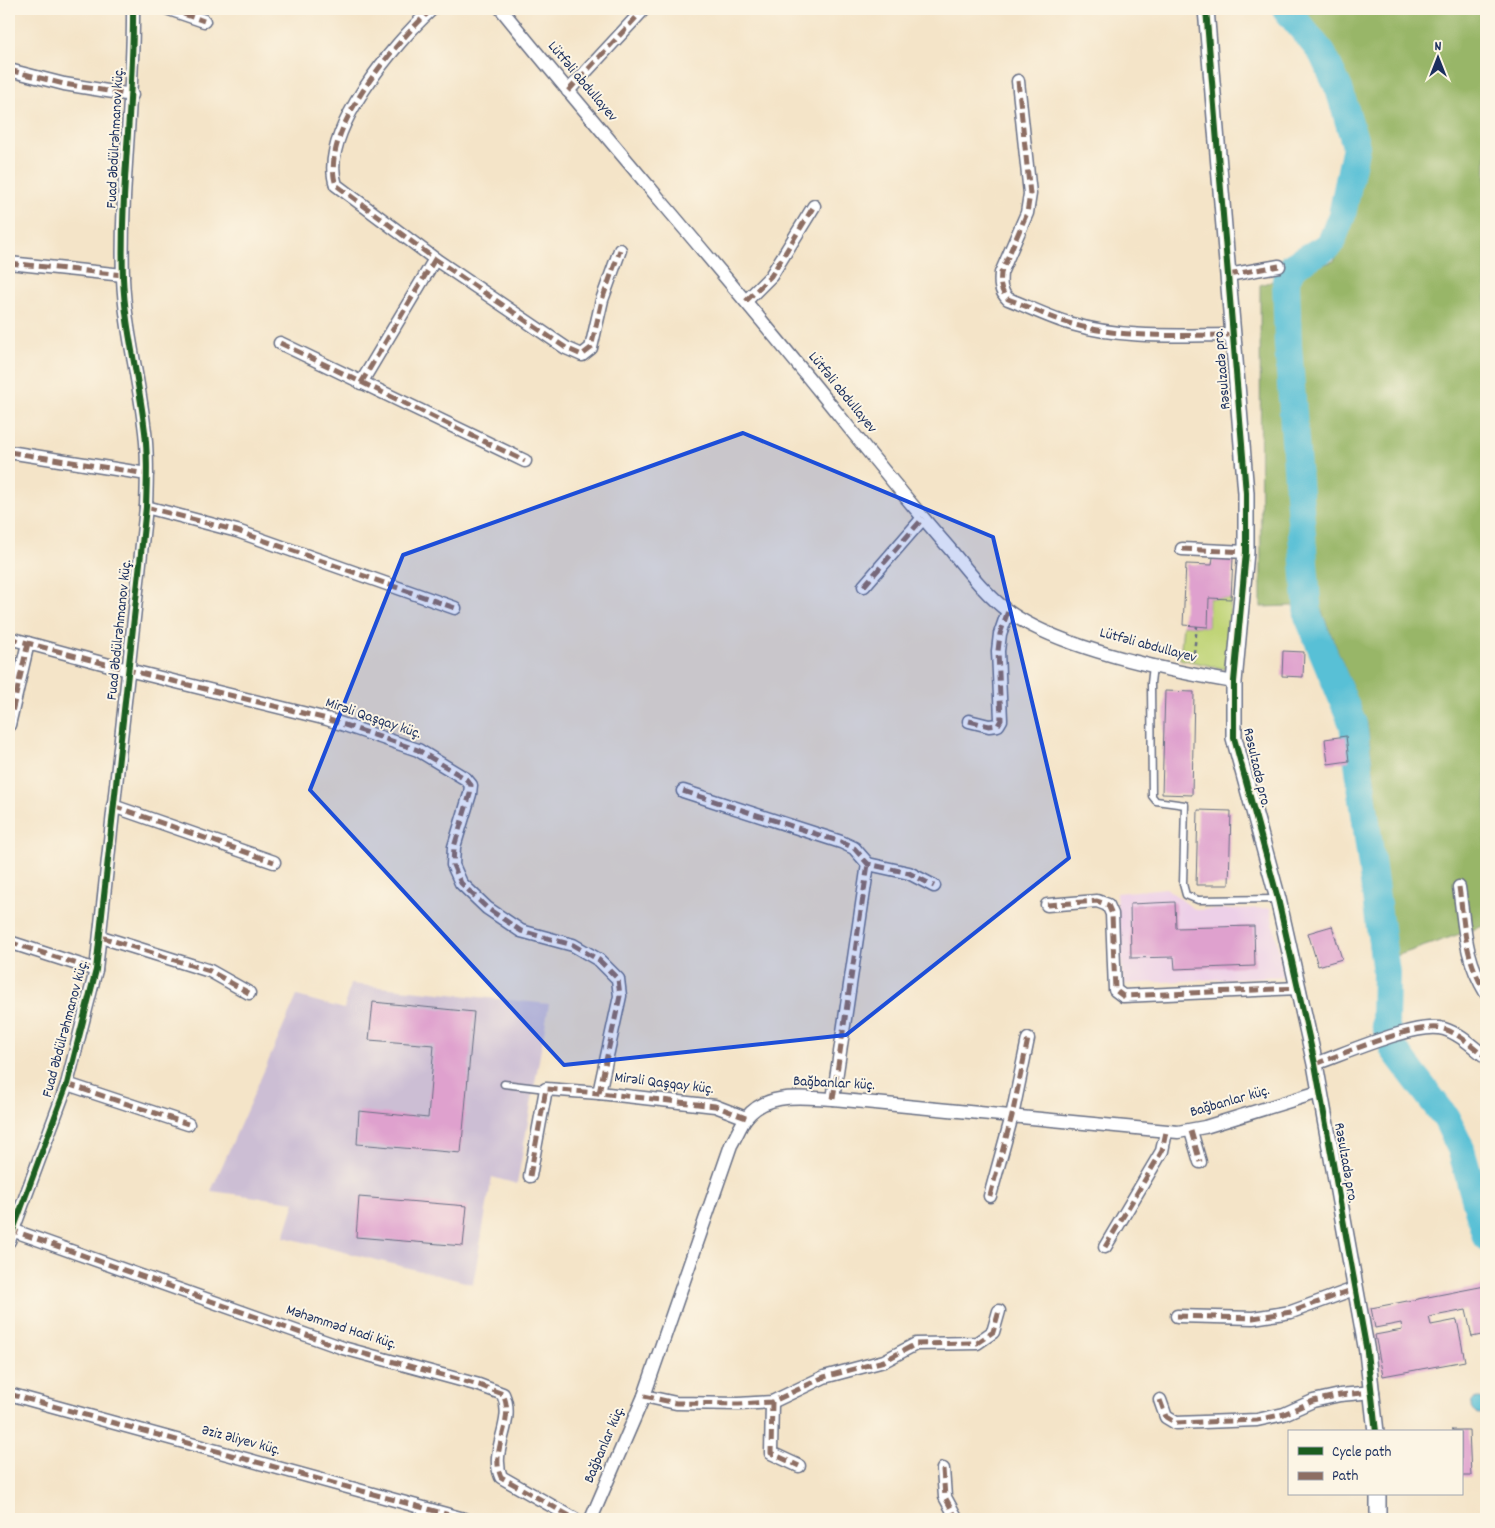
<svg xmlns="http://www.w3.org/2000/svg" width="1495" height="1528" viewBox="0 0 1495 1528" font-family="Dekko,sans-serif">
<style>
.built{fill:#edd0e8}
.industrial{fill:#ccbed4}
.green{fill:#c0d477;stroke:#6e826a}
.forest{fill:#98b668;stroke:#5a7263}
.water{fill:#59c0d6;stroke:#3a789a}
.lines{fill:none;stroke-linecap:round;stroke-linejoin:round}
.river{stroke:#59c0d6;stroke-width:28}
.building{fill:#dfa1ce}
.service-casing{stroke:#676e83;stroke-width:9}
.minor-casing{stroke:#676e83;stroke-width:15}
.tertiary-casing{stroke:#676e83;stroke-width:18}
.path{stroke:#676e83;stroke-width:2.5;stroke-dasharray:4 4;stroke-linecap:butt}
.service{stroke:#fff;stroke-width:6}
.minor{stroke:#fff;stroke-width:12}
.tertiary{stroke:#fff;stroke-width:15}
.quiet{stroke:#8d6e63;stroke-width:5;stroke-dasharray:10 5;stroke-linecap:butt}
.cycleway-casing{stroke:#fcf5e5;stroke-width:9}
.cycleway{stroke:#1b5e20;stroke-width:6}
.marked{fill:#1d4ed8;fill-opacity:0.2;stroke:#1d4ed8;stroke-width:4;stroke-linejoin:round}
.labels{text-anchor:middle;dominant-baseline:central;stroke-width:4;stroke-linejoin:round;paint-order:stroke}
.street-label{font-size:15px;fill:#1b2f5e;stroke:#fcf5e5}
</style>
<rect width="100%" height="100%" fill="#fcf5e5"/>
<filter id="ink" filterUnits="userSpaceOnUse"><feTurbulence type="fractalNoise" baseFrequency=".02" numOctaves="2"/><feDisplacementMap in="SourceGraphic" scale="10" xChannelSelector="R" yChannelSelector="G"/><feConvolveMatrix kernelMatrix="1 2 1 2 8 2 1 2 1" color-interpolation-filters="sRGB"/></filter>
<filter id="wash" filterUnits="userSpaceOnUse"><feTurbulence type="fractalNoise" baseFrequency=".0096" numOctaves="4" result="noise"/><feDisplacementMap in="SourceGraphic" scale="20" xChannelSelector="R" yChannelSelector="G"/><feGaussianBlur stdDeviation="1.12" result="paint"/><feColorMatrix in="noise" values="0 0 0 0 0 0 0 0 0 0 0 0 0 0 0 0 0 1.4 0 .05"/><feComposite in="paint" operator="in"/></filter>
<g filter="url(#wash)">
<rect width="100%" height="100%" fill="#f4e4c8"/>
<!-- built -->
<polygon class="built" points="1166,888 1195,910 1270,908 1284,976 1123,984 1116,893"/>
<!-- industrial -->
<polygon class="industrial" points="350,984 549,1004 517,1184 492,1177 473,1284 284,1237 295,1202 211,1191 297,996 344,1009"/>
<!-- green -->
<polygon class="green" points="1209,598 1231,599 1225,669 1180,659 1183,625 1208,627"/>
<!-- forest -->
<polygon class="forest" points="1303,9 1486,9 1486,925 1396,956 1367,723 1319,605 1261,607 1260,285 1334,261 1347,236 1368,149 1341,67"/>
<!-- water -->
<circle class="water" cx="1479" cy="1406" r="8"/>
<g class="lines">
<!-- river -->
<polyline class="river" points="1286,9 1322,53 1339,89 1356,146 1342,215 1330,245 1293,266 1286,280 1288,345 1308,616 1353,724 1386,973 1385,1023 1393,1048 1446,1118 1461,1149 1486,1237"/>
</g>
<g id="blocks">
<!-- building -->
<g class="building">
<polygon points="1213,557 1233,558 1231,599 1209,598 1208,627 1183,625 1186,564 1212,565"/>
<polygon points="1283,651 1304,652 1303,677 1282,676"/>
<polygon points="1165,691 1194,692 1192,795 1162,794"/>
<polygon points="1346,736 1349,761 1328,764 1325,739"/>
<polygon points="1198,810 1231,811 1229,885 1196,885"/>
<polygon points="1175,902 1176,928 1254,926 1255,966 1175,969 1174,957 1131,958 1130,904"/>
<polygon points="1332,926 1342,959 1318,966 1308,933"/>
<polygon points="373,1002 474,1012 461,1153 357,1144 359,1111 428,1118 434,1045 369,1040"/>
<polygon points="359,1197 467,1206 463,1246 356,1237"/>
<polygon points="1485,1286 1486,1334 1472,1337 1466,1310 1429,1317 1431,1325 1457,1320 1465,1361 1383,1376 1375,1335 1402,1330 1401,1323 1375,1328 1371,1308"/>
<polygon points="1451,1430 1469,1430 1471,1476 1461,1476 1461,1432"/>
</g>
</g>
</g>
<g filter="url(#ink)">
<use href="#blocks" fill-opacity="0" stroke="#676e83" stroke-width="1"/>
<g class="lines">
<!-- service casing -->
<g class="service-casing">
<g id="service">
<polyline points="1153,666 1151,683 1152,796 1156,801 1185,805 1183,884 1186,895 1198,900 1277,899"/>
<polyline points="504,1084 546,1089"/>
</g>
</g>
<!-- minor casing -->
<g class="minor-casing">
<g id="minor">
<polyline points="169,9 204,21"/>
<path d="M 432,9 C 395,43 318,133 336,185 L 435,259 L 566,348 L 582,355 L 591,348 L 602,300 L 620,250"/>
<path d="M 501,9 C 606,139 716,263 821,393 C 863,445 905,498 949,548 C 967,570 986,595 1009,612 C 1063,650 1169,671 1234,682"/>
<polyline points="9,70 64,84 132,95"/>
<path d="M 1018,81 L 1030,194 L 1027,213 L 1001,273 C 1000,284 1000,291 1008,299 C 1029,307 1050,318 1072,324 C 1123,339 1180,335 1232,335"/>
<polyline points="568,91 644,9"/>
<polyline points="9,263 123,275"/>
<polyline points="1228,275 1279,266"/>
<polyline points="746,301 771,276 814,206"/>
<polyline points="280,343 525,461"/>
<polyline points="361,383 435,259"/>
<polyline points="9,452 147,474"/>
<polyline points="146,507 237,531 455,608"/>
<polyline points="1182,549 1246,552"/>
<polyline points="864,586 923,518"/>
<polyline points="9,638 128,670 327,719 418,750 466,779 471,785 470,794 454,847 453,865 461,883 487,908 521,931 573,945 599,960 618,979 620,996 599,1093 715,1106 746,1118"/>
<polyline points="969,721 989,726 998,725 1001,720 998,651 1000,634 1008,611"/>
<polyline points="9,725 28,643"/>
<polyline points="683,791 841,842 854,848 868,864 909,873 934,886"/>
<polyline points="113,806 274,862"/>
<path d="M 1459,887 C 1465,928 1464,957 1486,993"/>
<polyline points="1047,905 1097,901 1108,905 1112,914 1115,990 1123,996 1299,988"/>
<polyline points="101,937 210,971 249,993"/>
<polyline points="9,942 96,970"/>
<path d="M 1315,1064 C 1344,1054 1417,1021 1444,1029 C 1460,1034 1473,1047 1486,1057"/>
<polyline points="67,1084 188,1124"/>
<polyline points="833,1099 868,864"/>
<polyline points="1191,1131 1200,1162"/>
<polyline points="530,1176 546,1089 599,1093"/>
<polyline points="990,1196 1012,1116 1028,1039"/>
<path d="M 9,1229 L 343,1348 L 479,1385 L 503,1394 C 516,1423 489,1449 501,1477 L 575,1519"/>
<path d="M 9,1241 L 67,1084 L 96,970 L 146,507 C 147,479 148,451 144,424 C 138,374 125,328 123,278 C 120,189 134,98 133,9"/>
<polyline points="1105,1247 1162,1151 1166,1132"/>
<polyline points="1177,1316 1253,1318 1291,1312 1354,1289"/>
<polyline points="9,1394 464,1519"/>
<polyline points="644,1396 676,1403 739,1404 772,1402 824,1377 884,1361 916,1344 977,1343 993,1332 999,1311"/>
<polyline points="1160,1400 1166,1417 1176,1423 1257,1420 1284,1414 1313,1401 1340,1395 1373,1392"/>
<polyline points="772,1402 771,1453 799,1466"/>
<polyline points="943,1469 945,1497 957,1519"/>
<path d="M 591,1519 L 644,1396 L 731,1145 C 736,1137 740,1126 746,1118 C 767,1091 804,1098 833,1099 L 1178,1132 L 1205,1127 L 1319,1092"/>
</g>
</g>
<!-- tertiary casing -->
<g class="tertiary-casing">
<g id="tertiary">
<polyline points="1206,9 1246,493 1246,552 1234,682 1234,738 1278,899 1315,1064 1367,1352 1376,1432"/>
<polyline points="1378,1494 1378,1519"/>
</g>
</g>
<!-- path -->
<polyline class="path" points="1193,661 1197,626"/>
<!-- service -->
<use href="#service" class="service"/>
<!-- minor -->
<use href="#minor" class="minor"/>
<!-- tertiary -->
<use href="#tertiary" class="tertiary"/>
<!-- quiet -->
<g class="quiet">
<polyline points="169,9 204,21"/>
<path d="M 432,9 C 395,43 318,133 336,185 L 435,259 L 566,348 L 582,355 L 591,348 L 602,300 L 620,250"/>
<polyline points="9,70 64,84 132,95"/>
<path d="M 1018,81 L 1030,194 L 1027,213 L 1001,273 C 1000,284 1000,291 1008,299 C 1029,307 1050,318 1072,324 C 1123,339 1180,335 1232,335"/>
<polyline points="568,91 644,9"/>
<polyline points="9,263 123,275"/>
<polyline points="1228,275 1279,266"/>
<polyline points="746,301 771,276 814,206"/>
<polyline points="280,343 525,461"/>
<polyline points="361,383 435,259"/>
<polyline points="9,452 147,474"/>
<polyline points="146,507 237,531 455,608"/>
<polyline points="1182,549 1246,552"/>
<polyline points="864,586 923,518"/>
<polyline points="9,638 128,670 327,719 418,750 466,779 471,785 470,794 454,847 453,865 461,883 487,908 521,931 573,945 599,960 618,979 620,996 599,1093 715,1106 746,1118"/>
<polyline points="969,721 989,726 998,725 1001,720 998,651 1000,634 1008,611"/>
<polyline points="9,725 28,643"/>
<polyline points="683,791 841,842 854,848 868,864 909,873 934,886"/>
<polyline points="113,806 274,862"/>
<path d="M 1459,887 C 1465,928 1464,957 1486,993"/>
<polyline points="1047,905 1097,901 1108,905 1112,914 1115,990 1123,996 1299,988"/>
<polyline points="101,937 210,971 249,993"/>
<polyline points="9,942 96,970"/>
<path d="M 1315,1064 C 1344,1054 1417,1021 1444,1029 C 1460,1034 1473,1047 1486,1057"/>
<polyline points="67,1084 188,1124"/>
<polyline points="833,1099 868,864"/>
<polyline points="1191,1131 1200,1162"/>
<polyline points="530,1176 546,1089 599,1093"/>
<polyline points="990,1196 1012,1116 1028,1039"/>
<path d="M 9,1229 L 343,1348 L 479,1385 L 503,1394 C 516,1423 489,1449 501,1477 L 575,1519"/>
<polyline points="1105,1247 1162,1151 1166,1132"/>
<polyline points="1177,1316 1253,1318 1291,1312 1354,1289"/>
<polyline points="9,1394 464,1519"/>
<polyline points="644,1396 676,1403 739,1404 772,1402 824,1377 884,1361 916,1344 977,1343 993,1332 999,1311"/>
<polyline points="1160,1400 1166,1417 1176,1423 1257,1420 1284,1414 1313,1401 1340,1395 1373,1392"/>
<polyline points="772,1402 771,1453 799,1466"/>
<polyline points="943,1469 945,1497 957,1519"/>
</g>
<!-- cycleway casing -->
<g class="cycleway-casing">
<g id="cycleway">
<polyline points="1206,9 1246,493 1246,552 1234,682 1234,738 1278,899 1315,1064 1367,1352 1376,1432"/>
<path d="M 9,1241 L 67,1084 L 96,970 L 146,507 C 147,479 148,451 144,424 C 138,374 125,328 123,278 C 120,189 134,98 133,9"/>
</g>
</g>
<!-- cycleway -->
<use href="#cycleway" class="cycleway"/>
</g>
</g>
<!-- marked area -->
<path class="marked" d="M 743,433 L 993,537 L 1069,858 L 846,1035 L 564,1065 L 310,790 L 403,555 Z"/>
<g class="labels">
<!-- street labels -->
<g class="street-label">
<text transform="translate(582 82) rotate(50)">Lütfəli abdullayev</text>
<text transform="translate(116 138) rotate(-87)">Fuad Əbdülrəhmanov küç.</text>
<text transform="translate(1223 369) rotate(-95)">Rəsulzadə pro.</text>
<text transform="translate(842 393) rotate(51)">Lütfəli abdullayev</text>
<text transform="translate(120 630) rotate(-84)">Fuad Əbdülrəhmanov küç.</text>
<text transform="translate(1148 646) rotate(15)">Lütfəli abdullayev</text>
<text transform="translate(373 719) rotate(19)">Mirəli Qaşqay küç.</text>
<text transform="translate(1256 768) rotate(77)">Rəsulzadə pro.</text>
<text transform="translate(66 1029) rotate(-75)">Fuad Əbdülrəhmanov küç.</text>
<text transform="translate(664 1084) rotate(7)">Mirəli Qaşqay küç.</text>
<text transform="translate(834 1084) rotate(3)">Bağbanlar küç.</text>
<text transform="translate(1230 1102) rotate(-16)">Bağbanlar küç.</text>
<text transform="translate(1345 1163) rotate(80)">Rəsulzadə pro.</text>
<text transform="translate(341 1328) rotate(18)">Məhəmməd Hadi küç.</text>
<text transform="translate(241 1441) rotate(15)">Əziz Əliyev küç.</text>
<text transform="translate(605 1445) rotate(-67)">Bağbanlar küç.</text>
</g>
</g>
<!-- margin -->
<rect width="1495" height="1528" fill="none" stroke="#fcf5e5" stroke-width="30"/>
<!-- legend -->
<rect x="1288" y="1430" width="175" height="65" fill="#fcf5e5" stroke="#a2a6af"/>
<rect x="1298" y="1447" width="25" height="8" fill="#1b5e20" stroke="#a2a6af"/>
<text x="1332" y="1456" font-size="15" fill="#1b2f5e">Cycle path</text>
<rect x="1298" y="1472" width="25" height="8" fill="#8d6e63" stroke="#a2a6af"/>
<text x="1332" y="1480" font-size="15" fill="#1b2f5e">Path</text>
<!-- north arrow -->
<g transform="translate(1438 58)" stroke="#fcf5e5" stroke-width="4" paint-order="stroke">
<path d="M0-4L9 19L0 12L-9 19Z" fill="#1b2f5e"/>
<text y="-8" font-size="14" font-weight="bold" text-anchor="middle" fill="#1b2f5e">N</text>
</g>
</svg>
